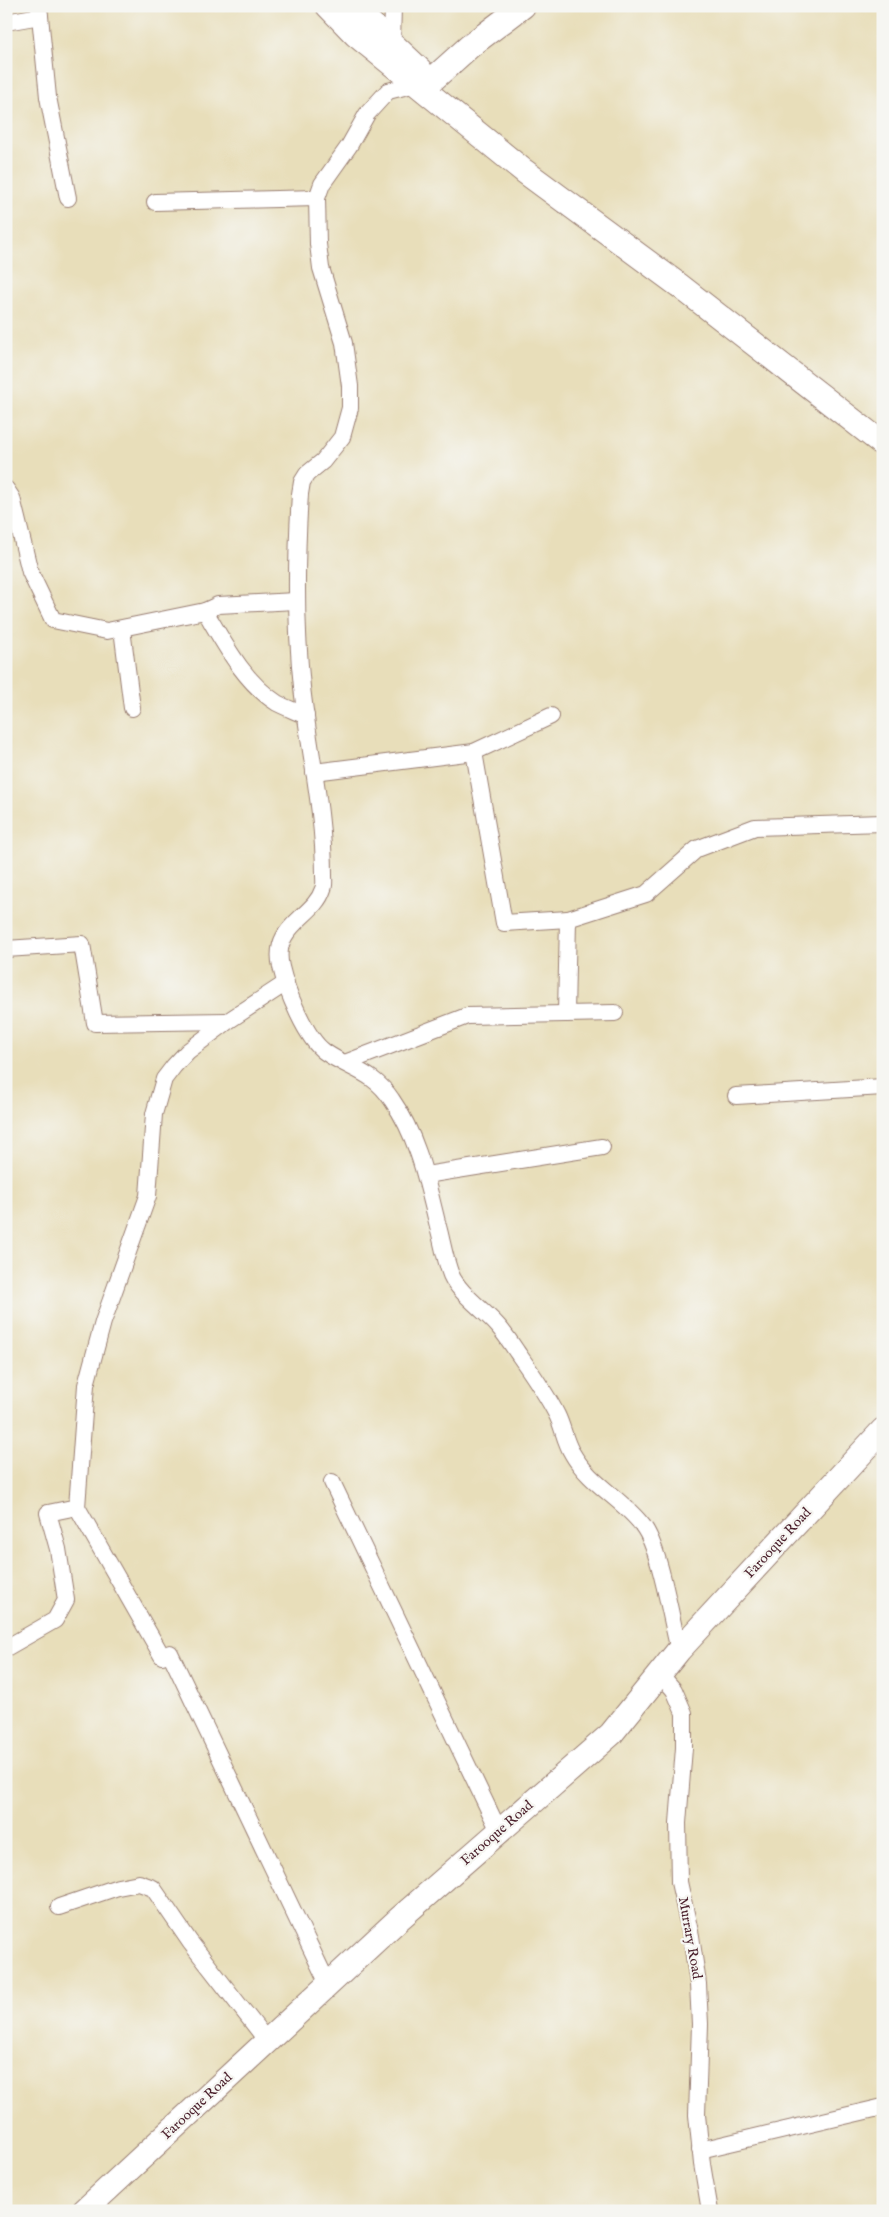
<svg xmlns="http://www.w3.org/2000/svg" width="889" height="2217" viewBox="0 0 889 2217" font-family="'IM FELL English',serif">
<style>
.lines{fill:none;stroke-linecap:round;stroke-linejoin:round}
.street-casing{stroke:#997e72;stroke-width:18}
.secondary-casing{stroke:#997e72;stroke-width:26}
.street{stroke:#fff;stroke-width:16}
.secondary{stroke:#fff;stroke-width:24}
.labels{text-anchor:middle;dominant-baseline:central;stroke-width:4.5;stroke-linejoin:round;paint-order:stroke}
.street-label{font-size:14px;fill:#4a1f2b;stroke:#f6f6f2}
</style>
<rect width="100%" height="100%" fill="#f6f6f2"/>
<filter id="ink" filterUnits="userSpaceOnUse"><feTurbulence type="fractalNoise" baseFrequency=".02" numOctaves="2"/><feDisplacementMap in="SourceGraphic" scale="10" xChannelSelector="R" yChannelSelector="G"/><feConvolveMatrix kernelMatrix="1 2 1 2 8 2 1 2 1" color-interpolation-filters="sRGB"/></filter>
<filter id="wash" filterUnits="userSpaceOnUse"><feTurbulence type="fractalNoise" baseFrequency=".0096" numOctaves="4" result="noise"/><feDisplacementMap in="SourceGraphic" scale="20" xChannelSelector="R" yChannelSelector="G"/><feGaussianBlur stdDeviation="1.12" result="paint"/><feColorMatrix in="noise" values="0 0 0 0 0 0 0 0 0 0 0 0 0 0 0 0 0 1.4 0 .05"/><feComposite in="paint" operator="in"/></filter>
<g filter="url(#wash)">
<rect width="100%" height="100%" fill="#e8deba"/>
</g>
<g filter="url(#ink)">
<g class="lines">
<!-- street casing -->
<g class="street-casing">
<g id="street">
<polyline points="39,6 48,97 68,198"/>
<polyline points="6,22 40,16"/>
<polyline points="392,43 393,6"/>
<path d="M 424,82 L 388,91 L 367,114 L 349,146 L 322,184 L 317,198 L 318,244 L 321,268 L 344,343 L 350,386 L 350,408 L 342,437 L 323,461 L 307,474 L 302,482 L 300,494 C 296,558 295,623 302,687 C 309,750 324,812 324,875 C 324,880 325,885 323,889 C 314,918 271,925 281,967 C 286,989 306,1039 325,1052 C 351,1070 373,1071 392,1100 C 420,1140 428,1188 440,1234 C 443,1247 446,1262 451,1275 C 459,1293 484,1310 498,1326 C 505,1334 511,1343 517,1352 C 531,1372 546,1393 557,1415 C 563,1427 565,1442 572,1453 C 590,1485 622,1498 643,1526 C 660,1548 671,1620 679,1650"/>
<polyline points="155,202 317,198"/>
<polyline points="6,489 12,498 30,572 53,620 107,631 205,611 218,605 296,601"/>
<path d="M 205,611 C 224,643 244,682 277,703 C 286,708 296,711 306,716"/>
<polyline points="122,629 132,708"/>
<polyline points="474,752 504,923 568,919"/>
<polyline points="314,772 474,752 551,716"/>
<polyline points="6,949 82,944 95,1023 228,1021"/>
<polyline points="566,1014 568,919 646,894 697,849 755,827 883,823"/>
<polyline points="345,1063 467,1016 615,1013"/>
<polyline points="736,1096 883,1087"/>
<polyline points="426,1175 602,1147"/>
<polyline points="332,1482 499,1831"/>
<polyline points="6,1648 55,1620 66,1600 58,1549 48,1513 77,1507"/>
<polyline points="170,1653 328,1984"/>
<polyline points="162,1656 77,1507 86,1385 103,1322 148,1196 154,1114 164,1079 174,1066 188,1051 228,1021 286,983"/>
<polyline points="659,1673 674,1690 684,1713 684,1748 678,1823 679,1882 691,1936 698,1984 700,2024 697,2115 702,2164 710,2211"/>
<polyline points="59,1907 118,1887 139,1883 153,1888 190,1942 267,2041"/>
<polyline points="700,2150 883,2107"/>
</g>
</g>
<!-- secondary casing -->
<g class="secondary-casing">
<g id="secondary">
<polyline points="328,6 356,35 524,171 680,286 883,444"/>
<polyline points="352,6 420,70"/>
<polyline points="431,81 470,46 523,6"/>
<polyline points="84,2211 399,1919 611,1734 679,1650 883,1430"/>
</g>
</g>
<!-- street -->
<use href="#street" class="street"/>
<!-- secondary -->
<use href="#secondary" class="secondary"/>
</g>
</g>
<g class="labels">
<!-- street labels -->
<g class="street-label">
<text transform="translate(778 1543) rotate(-47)">Farooque Road</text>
<text transform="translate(497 1833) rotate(-41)">Farooque Road</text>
<text transform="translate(690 1938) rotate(80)">Murrary Road</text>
<text transform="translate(197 2106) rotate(-43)">Farooque Road</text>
</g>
</g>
<!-- margin -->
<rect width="889" height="2217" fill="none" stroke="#f6f6f2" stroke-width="25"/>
</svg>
